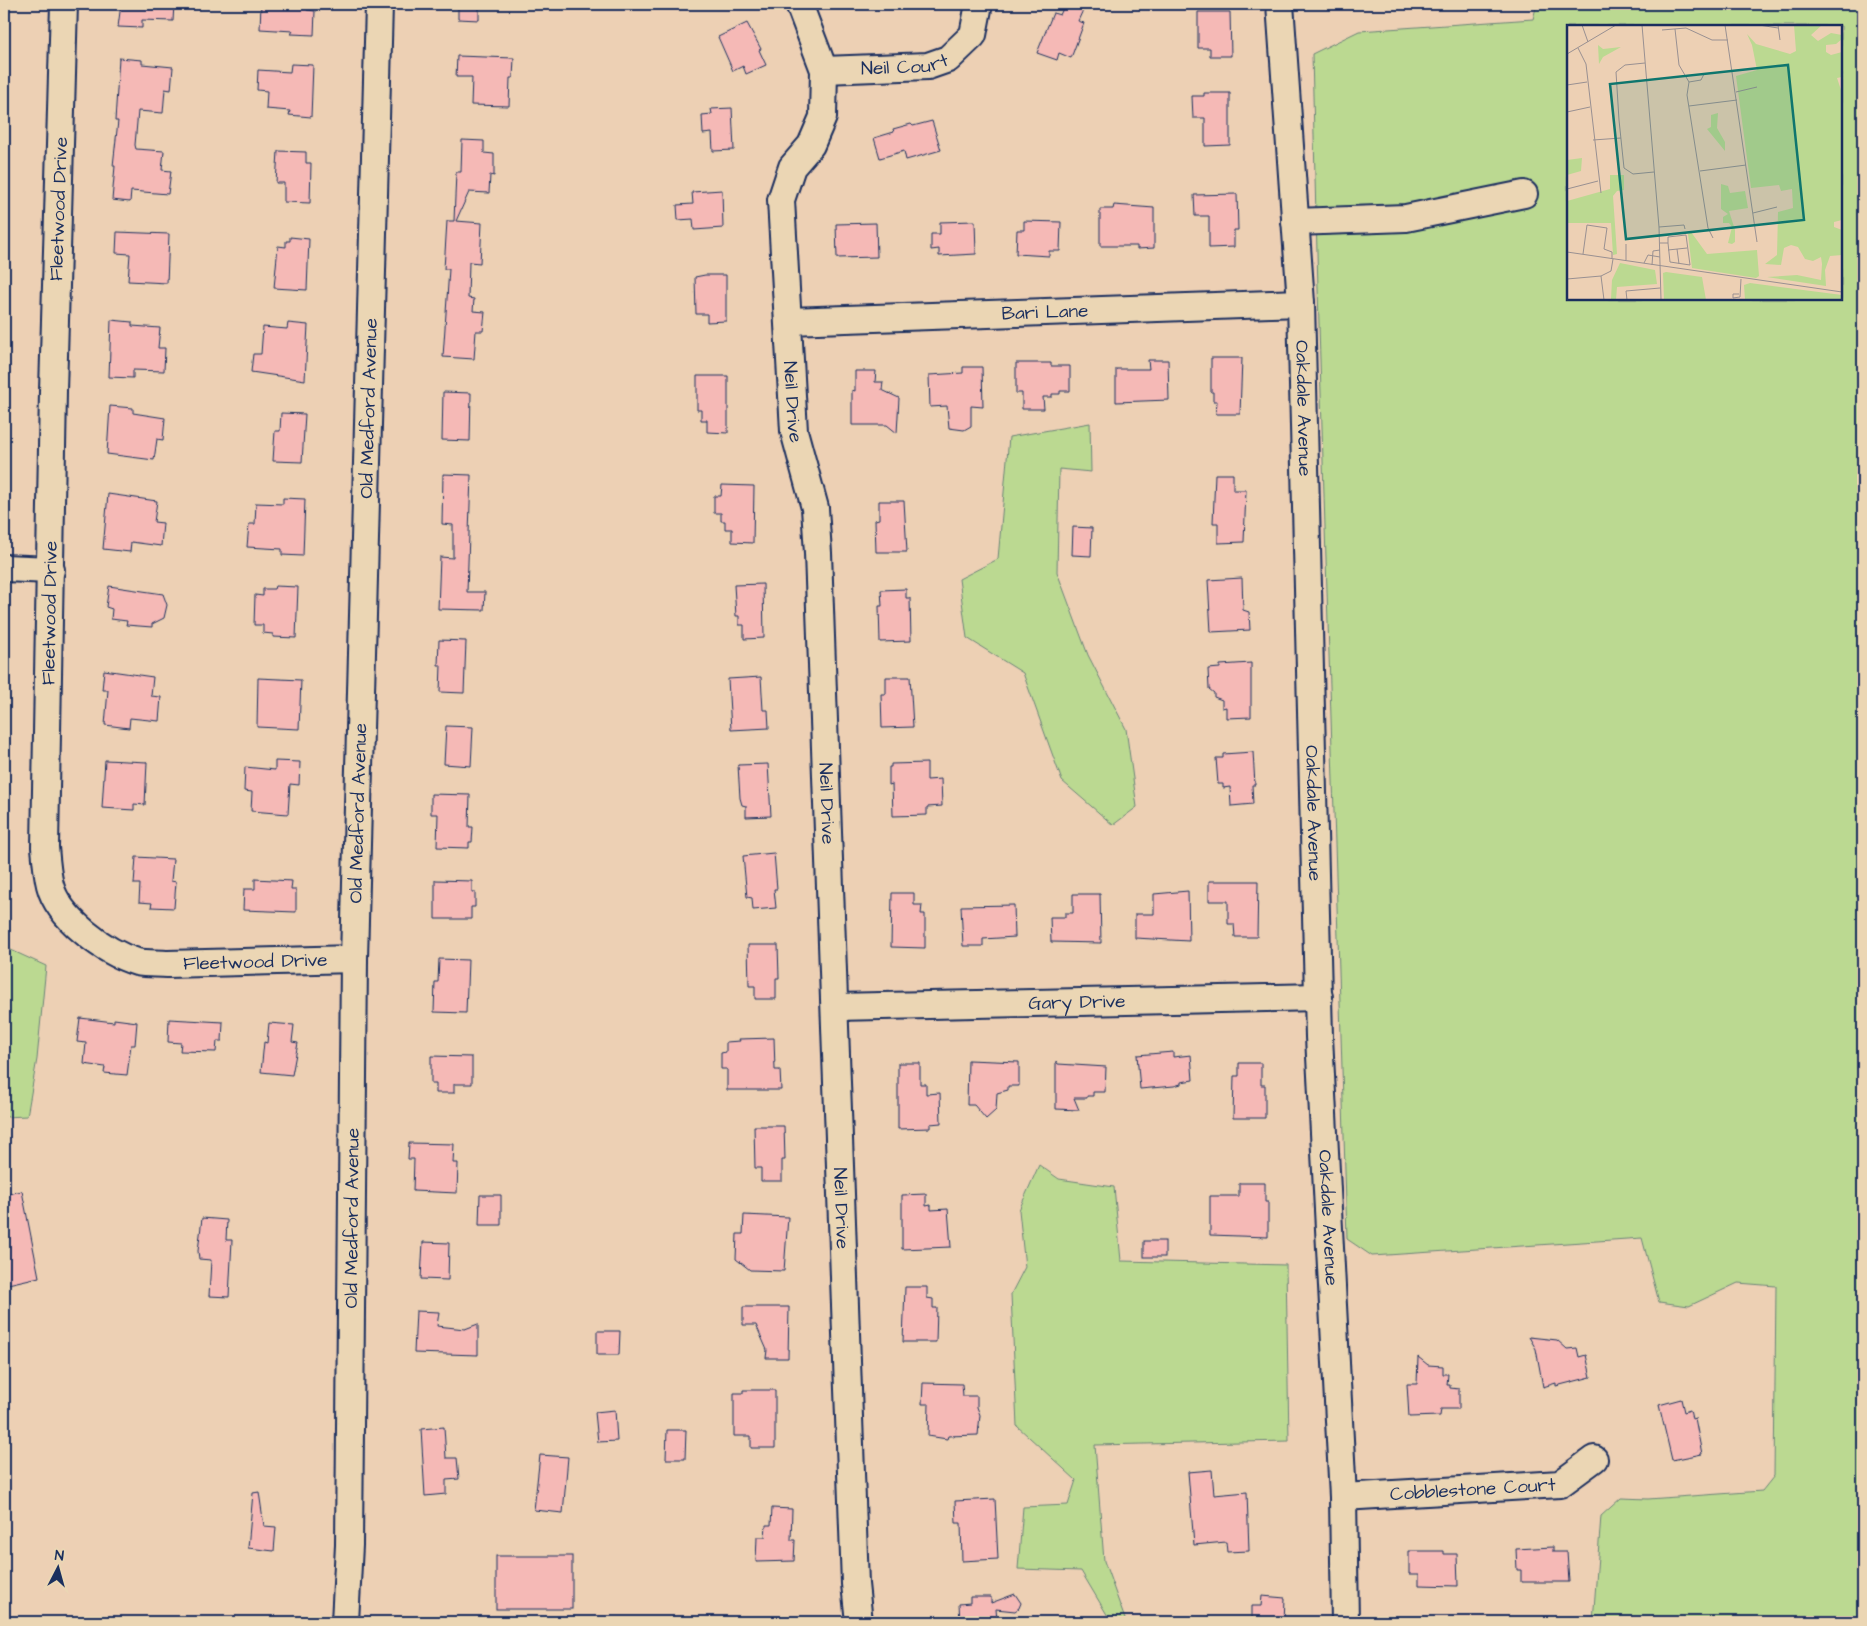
<svg xmlns="http://www.w3.org/2000/svg" width="1867" height="1626" viewBox="0 0 1867 1626" font-family="'Architects Daughter',sans-serif">
<style>
.green{fill:#bbd991;stroke:#6b8478;fill-rule:evenodd}
.building{fill:#f5b9b6;stroke:#1b2f5e}
.lines{fill:none;stroke-linecap:round;stroke-linejoin:round}
.minor-casing{stroke:#1b2f5e;stroke-width:30}
.minor{stroke:#ebd6b4;stroke-width:26}
.labels{text-anchor:middle;dominant-baseline:central;stroke-width:4.5;stroke-linejoin:round;paint-order:stroke}
.street-label{font-size:19px;fill:#1b2f5e;stroke:#ebd6b4}
.inset-road{fill:none;stroke:#999092;stroke-width:1}
.view{fill:#0f766e;fill-opacity:0.15;stroke:#0f766e;stroke-width:2.5}
.inset-edge{fill:none;stroke:#1b2f5e;stroke-width:2.5}
</style>
<rect width="100%" height="100%" fill="#edd0b4"/>
<filter id="ink" filterUnits="userSpaceOnUse"><feTurbulence type="fractalNoise" baseFrequency=".02" numOctaves="2"/><feDisplacementMap in="SourceGraphic" scale="10" xChannelSelector="R" yChannelSelector="G"/><feConvolveMatrix kernelMatrix="1 2 1 2 8 2 1 2 1" color-interpolation-filters="sRGB"/></filter>
<g filter="url(#ink)">
<!-- green -->
<g class="green">
<path d="M 1537,4 L 1863,4 L 1863,1622 L 1593,1622 L 1601,1516 L 1621,1498 L 1648,1499 L 1762,1491 L 1774,1476 L 1776,1286 L 1738,1283 L 1689,1306 L 1659,1302 L 1642,1238 L 1372,1256 L 1347,1239 C 1336,844 1321,449 1312,54 L 1359,31 L 1533,19 ZM 1568,26 L 1841,26 L 1841,299 L 1568,299 Z"/>
<polygon points="1090,423 1091,472 1059,469 1057,572 1088,655 1126,729 1137,807 1113,825 1062,781 1023,673 967,638 959,579 998,559 1009,437"/>
<polygon points="4,949 11,950 46,966 37,1059 27,1116 4,1117"/>
<polygon points="1039,1165 1059,1179 1114,1187 1121,1261 1286,1265 1289,1441 1095,1445 1104,1561 1126,1622 1107,1622 1109,1618 1081,1571 1018,1569 1023,1507 1068,1505 1076,1480 1017,1426 1011,1294 1025,1267 1019,1210"/>
</g>
<!-- building -->
<g class="building">
<polygon points="121,4 174,4 173,21 142,20 142,28 118,27"/>
<polygon points="261,4 307,4 307,10 315,11 314,35 291,34 293,31 260,29"/>
<polygon points="458,4 479,4 479,20 458,19"/>
<polygon points="1065,4 1083,10 1078,21 1084,23 1071,58 1059,53 1057,60 1037,53 1053,13 1060,15"/>
<polygon points="1198,12 1230,12 1231,56 1210,56 1210,48 1198,48"/>
<polygon points="747,23 761,49 759,50 766,65 746,74 743,66 733,71 718,37"/>
<polygon points="457,56 514,58 513,78 510,78 509,106 471,105 472,77 456,77"/>
<polygon points="119,58 142,60 142,64 173,67 171,90 165,89 163,113 138,111 135,145 136,149 164,151 162,170 171,171 168,194 131,191 130,202 112,200 115,166 113,166 118,121 115,121"/>
<polygon points="291,64 313,65 311,117 289,115 290,111 266,109 267,91 257,90 258,70 290,72"/>
<polygon points="1204,93 1230,93 1230,145 1205,146 1205,118 1193,118 1192,96 1204,96"/>
<polygon points="732,108 734,150 713,151 712,133 703,134 702,115 712,114 711,109"/>
<polygon points="932,121 941,150 906,160 904,151 880,158 874,138 894,132 893,129 911,124 913,126"/>
<polygon points="462,140 484,141 484,153 494,154 494,176 490,175 489,193 469,192 456,221 482,223 480,263 469,262 468,298 474,299 473,311 485,312 483,331 476,331 474,359 443,357 449,269 444,269 447,221 454,221 456,172 461,172"/>
<polygon points="278,151 306,152 306,163 311,163 310,203 284,202 284,183 276,183"/>
<polygon points="722,190 723,228 694,230 693,219 678,220 677,205 693,204 692,192"/>
<polygon points="1237,194 1238,230 1234,230 1234,247 1209,248 1209,216 1195,216 1194,195"/>
<polygon points="1114,205 1154,208 1154,248 1137,249 1137,246 1100,246 1100,209 1113,209"/>
<polygon points="975,221 976,254 939,256 939,249 931,250 931,234 940,234 940,222"/>
<polygon points="1024,221 1061,222 1060,251 1049,251 1049,256 1016,254 1017,230 1024,230"/>
<polygon points="876,223 877,257 837,258 836,224"/>
<polygon points="117,232 169,234 167,283 128,281 130,254 116,253"/>
<polygon points="290,237 309,239 307,290 274,288 278,246 286,247 286,241 290,241"/>
<polygon points="705,275 726,275 726,321 707,322 707,314 696,314 695,277"/>
<polygon points="111,320 132,322 132,326 160,328 158,348 165,348 164,371 133,370 133,378 109,377"/>
<polygon points="288,323 308,325 305,380 251,372 253,354 261,354 263,327 287,329"/>
<polygon points="1211,358 1242,358 1240,414 1216,414 1217,401 1213,401 1213,392 1211,392"/>
<polygon points="1148,360 1168,360 1169,400 1116,402 1116,369 1149,369"/>
<polygon points="1016,363 1051,363 1051,366 1070,366 1070,391 1060,391 1060,394 1052,394 1052,397 1043,397 1044,409 1022,409 1022,393 1016,393"/>
<polygon points="963,367 982,367 983,407 971,406 971,426 964,430 949,428 947,406 930,407 929,375 963,373"/>
<polygon points="855,371 876,371 875,382 883,382 882,390 899,398 897,433 887,425 852,425 852,390 855,391"/>
<polygon points="697,376 728,376 728,433 707,432 707,420 701,420 701,410 697,410"/>
<polygon points="443,392 471,393 470,441 442,440"/>
<polygon points="110,406 133,408 133,413 165,418 163,440 157,439 154,460 107,454"/>
<polygon points="281,413 305,414 302,462 273,461 275,431 280,431"/>
<polygon points="443,474 471,475 467,592 485,592 484,610 438,609 440,557 453,558 453,525 442,524"/>
<polygon points="1215,474 1233,474 1233,490 1246,490 1244,542 1218,543 1218,523 1213,523"/>
<polygon points="722,485 754,486 753,543 732,542 732,529 725,529 725,521 721,521 721,513 714,513 714,496 721,496"/>
<polygon points="108,494 157,501 154,522 163,523 161,546 131,542 130,552 103,549"/>
<polygon points="283,498 305,499 303,556 282,555 282,549 247,547 249,524 255,524 256,503 283,504"/>
<polygon points="879,501 904,501 907,552 876,552 875,520 879,519"/>
<polygon points="1073,527 1092,528 1091,556 1072,555"/>
<polygon points="1242,578 1243,610 1249,612 1250,630 1211,632 1208,580"/>
<polygon points="763,584 764,638 744,639 744,625 739,625 739,616 736,616 734,585"/>
<polygon points="109,586 163,594 167,605 164,618 152,624 152,627 126,625 127,621 111,619 112,609 106,607"/>
<polygon points="275,586 298,587 296,638 273,637 273,634 263,633 263,625 254,625 255,595 263,596 263,589 274,589"/>
<polygon points="906,589 906,598 910,598 911,641 880,642 879,606 882,606 881,590"/>
<polygon points="439,640 466,641 464,693 440,692 441,665 438,665"/>
<polygon points="1251,663 1251,717 1226,718 1226,707 1222,708 1222,700 1214,697 1214,693 1209,689 1208,669 1220,668 1220,665"/>
<polygon points="104,670 153,677 151,696 161,697 159,721 130,718 129,728 105,725 108,690 102,690"/>
<polygon points="761,677 763,710 768,710 769,728 731,730 728,679"/>
<polygon points="886,677 910,677 913,727 882,728 881,694 886,694"/>
<polygon points="258,678 301,680 299,729 257,727"/>
<polygon points="446,726 473,727 471,766 444,764"/>
<polygon points="1253,752 1255,785 1252,785 1253,804 1231,806 1230,787 1223,788 1223,784 1218,784 1216,758 1223,758 1223,754"/>
<polygon points="105,760 147,762 145,805 134,804 134,810 102,808"/>
<polygon points="275,761 300,762 299,785 290,784 288,814 251,811 252,792 244,791 245,767 275,770"/>
<polygon points="927,763 927,780 941,779 942,806 927,807 927,815 893,816 892,784 889,785 889,767 891,767 891,764"/>
<polygon points="768,764 771,816 746,817 746,806 742,805 740,798 738,765"/>
<polygon points="431,794 470,795 469,827 473,827 472,842 469,842 469,848 437,847 438,814 431,814"/>
<polygon points="774,853 777,889 774,889 776,908 753,910 752,898 747,897 743,856"/>
<polygon points="136,857 173,859 171,881 176,882 174,908 151,907 152,903 139,902 140,884 134,884"/>
<polygon points="255,879 292,881 291,890 296,890 296,912 243,910 244,889 255,889"/>
<polygon points="435,880 472,881 472,892 475,892 475,907 471,907 471,919 435,919"/>
<polygon points="1209,881 1258,881 1257,937 1235,937 1234,924 1228,924 1228,901 1209,901"/>
<polygon points="1188,891 1189,941 1135,938 1135,914 1154,914 1154,894"/>
<polygon points="892,893 914,893 914,905 922,905 921,914 925,914 925,948 891,947"/>
<polygon points="1073,894 1100,894 1101,943 1051,942 1050,917 1065,917 1065,913 1073,913"/>
<polygon points="1014,905 1015,937 983,939 983,946 963,946 961,906"/>
<polygon points="748,945 778,945 779,978 776,978 776,999 755,999 755,986 749,986"/>
<polygon points="439,959 468,960 466,1013 434,1012 435,982 438,982"/>
<polygon points="80,1018 114,1022 114,1019 137,1022 135,1045 131,1045 127,1075 104,1073 105,1067 84,1064 86,1043 77,1042"/>
<polygon points="169,1019 223,1022 222,1041 217,1041 216,1052 180,1051 181,1043 168,1042"/>
<polygon points="269,1023 294,1025 292,1042 298,1043 292,1075 261,1072 264,1042 267,1043"/>
<polygon points="774,1038 775,1070 780,1070 781,1090 727,1090 727,1069 721,1069 721,1053 726,1052 726,1042 740,1041 739,1039"/>
<polygon points="1173,1052 1173,1057 1191,1055 1193,1080 1181,1082 1181,1084 1174,1086 1140,1089 1137,1055"/>
<polygon points="431,1056 472,1057 472,1084 454,1084 454,1093 436,1093 436,1084 431,1084"/>
<polygon points="968,1060 1019,1062 1019,1086 1008,1086 1008,1090 997,1093 996,1110 986,1119 974,1105 967,1105"/>
<polygon points="1056,1061 1058,1064 1106,1067 1105,1092 1093,1092 1093,1096 1087,1096 1087,1098 1074,1098 1079,1110 1056,1109"/>
<polygon points="898,1063 920,1063 920,1084 926,1084 926,1094 940,1093 941,1123 930,1124 930,1128 898,1129"/>
<polygon points="1239,1063 1261,1063 1261,1085 1265,1085 1265,1118 1233,1118 1234,1076 1239,1076"/>
<polygon points="754,1126 784,1126 785,1160 782,1160 782,1181 761,1181 761,1168 755,1168"/>
<polygon points="409,1143 454,1144 453,1163 458,1163 457,1193 413,1191 414,1159 408,1159"/>
<polygon points="1239,1183 1265,1183 1265,1202 1268,1202 1268,1237 1210,1235 1210,1196 1239,1196"/>
<polygon points="22,1191 39,1277 8,1284 4,1264 4,1195"/>
<polygon points="926,1194 926,1206 931,1205 931,1210 948,1209 951,1247 902,1249 902,1195"/>
<polygon points="480,1195 501,1195 501,1225 479,1225"/>
<polygon points="744,1215 788,1217 784,1271 750,1270 736,1259 737,1234 743,1234"/>
<polygon points="202,1218 227,1220 226,1240 232,1240 229,1297 209,1296 211,1260 199,1259 198,1251"/>
<rect x="1144" y="1241" width="21" height="16"/>
<polygon points="423,1242 449,1243 448,1280 421,1279"/>
<polygon points="905,1287 927,1287 927,1298 933,1299 933,1308 937,1308 936,1342 903,1342"/>
<polygon points="743,1307 789,1307 788,1358 766,1358 767,1350 756,1325 743,1325"/>
<polygon points="416,1311 439,1312 437,1326 465,1329 478,1324 478,1355 414,1353"/>
<polygon points="597,1331 620,1331 619,1355 597,1355"/>
<polygon points="1529,1337 1557,1340 1567,1349 1577,1348 1579,1357 1586,1355 1591,1377 1556,1386 1556,1383 1543,1387 1536,1349"/>
<polygon points="1418,1357 1428,1365 1443,1366 1443,1374 1448,1374 1447,1385 1450,1385 1450,1388 1459,1389 1459,1409 1441,1409 1440,1416 1409,1417 1407,1384 1417,1384"/>
<polygon points="923,1383 962,1384 963,1396 977,1396 977,1407 980,1415 978,1435 948,1436 947,1439 928,1436 929,1404 922,1404"/>
<polygon points="743,1390 775,1390 775,1448 751,1448 751,1436 734,1436 734,1393 743,1393"/>
<polygon points="1681,1399 1684,1412 1690,1410 1692,1419 1695,1418 1702,1454 1672,1460 1659,1405"/>
<polygon points="615,1410 617,1441 598,1442 595,1412"/>
<polygon points="444,1427 446,1458 457,1458 459,1479 446,1480 446,1494 425,1496 421,1429"/>
<polygon points="667,1430 686,1430 685,1459 666,1459"/>
<polygon points="540,1455 568,1457 563,1513 534,1510"/>
<polygon points="1212,1470 1214,1495 1247,1492 1249,1551 1227,1552 1226,1542 1194,1545 1188,1472"/>
<polygon points="259,1492 264,1526 276,1527 274,1551 248,1548 253,1493"/>
<polygon points="995,1499 998,1559 962,1561 961,1523 956,1523 955,1501"/>
<polygon points="772,1508 792,1509 791,1540 795,1540 794,1561 756,1562 757,1537 765,1537 766,1525 771,1525"/>
<polygon points="1553,1547 1553,1552 1567,1552 1569,1582 1521,1582 1521,1570 1517,1570 1516,1549"/>
<polygon points="1409,1551 1444,1551 1444,1554 1457,1554 1458,1586 1419,1585 1419,1574 1409,1574"/>
<rect x="496" y="1556" width="76" height="53"/>
<polygon points="1015,1594 1021,1603 1019,1608 1015,1611 996,1609 997,1621 960,1622 959,1604 970,1603 970,1597 991,1597 991,1603"/>
<polygon points="1262,1596 1285,1598 1284,1622 1252,1622 1252,1606 1261,1606"/>
</g>
<g class="lines">
<!-- minor casing -->
<g class="minor-casing">
<g id="minor">
<path id="s1" d="M 64,4 L 53,391 L 45,847 C 46,859 47,873 50,885 C 58,918 106,953 137,962 C 147,964 158,963 168,964 L 354,959"/>
<path id="s2" d="M 799,4 L 824,70 L 823,117 L 811,145 L 792,167 L 781,200 L 794,431 L 815,508 L 818,553 L 855,1584 L 859,1622"/>
<path id="s3" d="M 1280,4 L 1301,303 L 1319,1037 L 1343,1497 L 1345,1622"/>
<path id="s4" d="M 824,70 L 928,66 L 948,59 L 973,35 L 979,4"/>
<polyline points="1295,222 1406,218 1524,194"/>
<path id="s5" d="M 789,321 L 1301,303"/>
<polyline points="4,568 51,570"/>
<path id="s6" d="M 835,1007 L 1319,997"/>
<path id="s7" d="M 1343,1497 L 1560,1484 L 1594,1459"/>
<path id="s8" d="M 345,1622 L 349,1545 L 354,959 L 379,4"/>
</g>
</g>
<!-- minor -->
<use href="#minor" class="minor"/>
</g>
</g>
<g class="labels">
<!-- street labels -->
<g class="street-label">
<text stroke="none"><textPath href="#s4" startOffset="81">Neil Court</textPath></text>
<text transform="translate(59 209) rotate(-88)">Fleetwood Drive</text>
<text stroke="none"><textPath href="#s5" startOffset="256">Bari Lane</textPath></text>
<text stroke="none"><textPath href="#s2" startOffset="414">Neil Drive</textPath></text>
<text stroke="none"><textPath href="#s8" startOffset="1214">Old Medford Avenue</textPath></text>
<text stroke="none"><textPath href="#s3" startOffset="405">Oakdale Avenue</textPath></text>
<text transform="translate(50 613) rotate(-89)">Fleetwood Drive</text>
<text stroke="none"><textPath href="#s2" startOffset="819">Neil Drive</textPath></text>
<text stroke="none"><textPath href="#s8" startOffset="809">Old Medford Avenue</textPath></text>
<text stroke="none"><textPath href="#s3" startOffset="810">Oakdale Avenue</textPath></text>
<text stroke="none"><textPath href="#s1" startOffset="1120">Fleetwood Drive</textPath></text>
<text stroke="none"><textPath href="#s6" startOffset="242">Gary Drive</textPath></text>
<text stroke="none"><textPath href="#s2" startOffset="1224">Neil Drive</textPath></text>
<text stroke="none"><textPath href="#s8" startOffset="404">Old Medford Avenue</textPath></text>
<text stroke="none"><textPath href="#s3" startOffset="1215">Oakdale Avenue</textPath></text>
<text stroke="none"><textPath href="#s7" startOffset="130">Cobblestone Court</textPath></text>
</g>
</g>
<!-- overview -->
<g transform="translate(1567 25)">
<rect width="275" height="275" fill="#edd0b4"/>
<path d="M 227,0 L 255,0 L 244,10 L 251,16 L 264,8 L 275,10 L 275,14 L 269,19 L 259,20 L 259,27 L 264,30 L 275,27 L 275,52 L 270,53 L 275,68 L 275,195 L 267,197 L 267,202 L 275,205 L 275,230 L 263,231 L 258,245 L 259,261 L 200,252 L 230,250 L 254,255 L 255,239 L 254,232 L 246,236 L 238,234 L 231,222 L 224,220 L 217,223 L 214,240 L 198,239 L 210,230 L 211,187 L 226,183 L 225,164 L 214,166 L 212,160 L 184,163 L 169,51 L 190,45 L 185,20 L 180,9 L 189,19 L 223,29 L 229,26 ZM 31,20 L 36,24 L 54,22 L 36,32 L 32,39 ZM 151,88 L 150,103 L 158,117 L 158,126 L 140,104 L 144,102 L 144,90 ZM 15,133 L 14,146 L 0,150 L 0,135 ZM 43,150 L 57,150 L 57,165 L 50,166 L 46,171 L 50,229 L 46,230 L 44,198 L 0,198 L 0,176 L 43,164 ZM 154,159 L 161,161 L 163,168 L 178,166 L 181,183 L 162,186 L 168,205 L 168,217 L 165,219 L 161,218 L 165,202 L 162,198 L 156,198 L 156,192 L 161,189 L 154,184 ZM 124,207 L 140,229 L 190,225 L 192,251 L 189,253 L 125,243 L 121,209 ZM 53,238 L 88,245 L 90,259 L 50,262 L 49,275 L 44,274 L 45,255 ZM 99,247 L 135,252 L 139,275 L 97,275 L 96,248 ZM 183,258 L 275,270 L 275,275 L 178,275 L 177,260 Z" fill="#bbd991"/>
<path class="inset-road" d="M 15,0 L 21,17M 75,0 L 92,202 L 94,275M 158,0 L 190,217M 192,0 L 211,3M 211,0 L 213,15M 108,4 L 112,40 L 122,57 L 120,70 L 141,203 L 146,213M 95,5 L 119,3 L 145,15 L 161,15M 11,23 L 19,39 L 34,168M 0,29 L 49,0M 78,38 L 58,40 L 49,47 L 52,95 L 57,143 L 66,149 L 87,147M 122,57 L 134,55 L 137,49M 0,60 L 20,57M 169,67 L 190,62M 122,81 L 170,75M 0,87 L 23,82M 26,115 L 54,113M 133,146 L 179,140M 0,164 L 31,156M 186,188 L 210,182M 92,202 L 117,200 L 118,204M 93,218 L 101,218 L 101,212 L 119,210 L 123,240 L 103,237 L 101,218M 110,224 L 112,239M 101,225 L 120,223M 0,227 L 275,267M 16,229 L 20,200 L 40,203 L 37,224 L 45,227 L 45,233M 59,235 L 59,219M 77,238 L 81,230 L 93,232M 85,240 L 86,226 L 93,225M 0,254 L 34,251M 172,269 L 166,269 L 166,273 L 173,272 L 174,254M 37,275 L 34,251 L 44,246 L 46,234M 60,275 L 59,266 L 93,263"/>
<path class="view" d="M 221,40 L 237,195 L 59,214 L 43,59 Z"/>
<rect width="275" height="275" class="inset-edge"/>
</g>
<!-- margin -->
<rect width="1867" height="1626" fill="none" stroke="#ebd6b4" stroke-width="20"/>
<rect x="10" y="10" width="1847" height="1606" fill="none" stroke="#1b2f5e" stroke-width="2" filter="url(#ink)"/>
<!-- north arrow -->
<g transform="translate(58 1568) rotate(6)" stroke="#ebd6b4" stroke-width="4" paint-order="stroke">
<path d="M0-4L9 19L0 12L-9 19Z" fill="#1b2f5e"/>
<text y="-8" font-size="14" font-weight="bold" text-anchor="middle" fill="#1b2f5e">N</text>
</g>
</svg>
